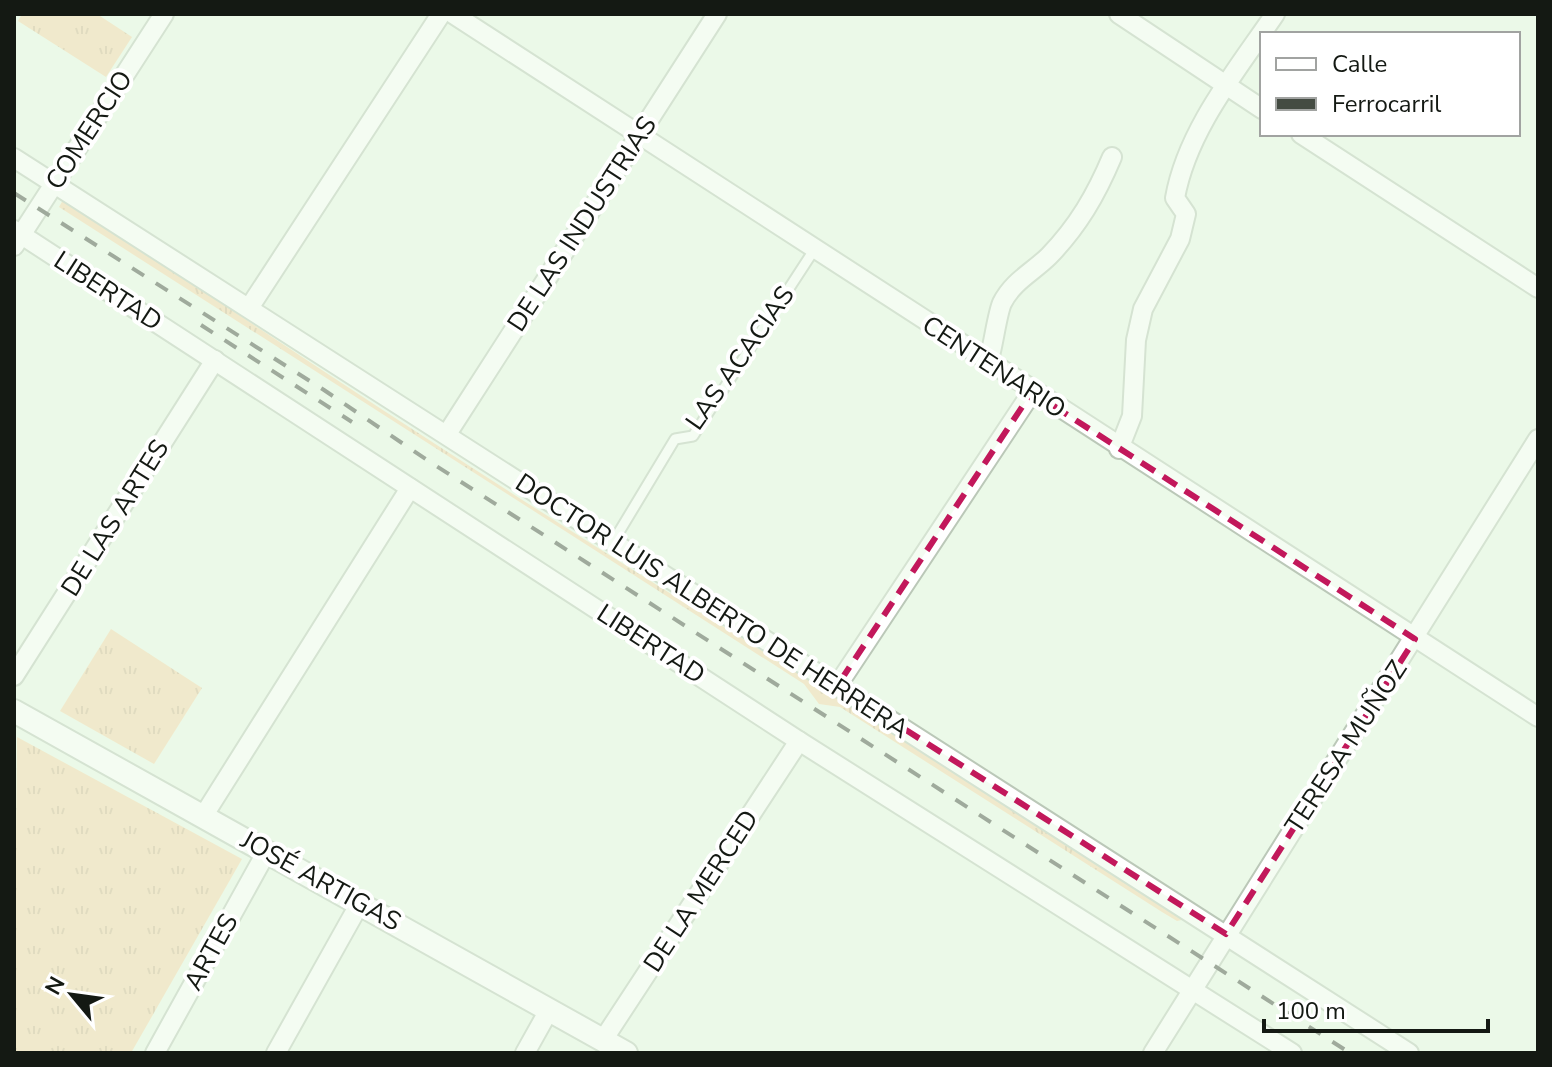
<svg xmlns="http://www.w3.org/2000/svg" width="1552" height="1067" viewBox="0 0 1552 1067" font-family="'Nunito Sans',sans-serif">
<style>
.grass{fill:url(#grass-tufts)}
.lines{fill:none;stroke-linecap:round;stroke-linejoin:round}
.service-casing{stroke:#bbc8b8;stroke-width:13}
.minor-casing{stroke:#bbc8b8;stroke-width:22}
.tertiary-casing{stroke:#bbc8b8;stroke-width:26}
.service{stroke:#fff;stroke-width:9}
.minor{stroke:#fff;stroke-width:18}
.tertiary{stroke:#fff;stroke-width:22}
.rail{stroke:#444b42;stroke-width:4;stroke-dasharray:14 14;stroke-linecap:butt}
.marked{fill:none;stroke:#c2185b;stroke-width:6;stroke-dasharray:16 10;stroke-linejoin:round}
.labels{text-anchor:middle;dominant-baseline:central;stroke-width:8;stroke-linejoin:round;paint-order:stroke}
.street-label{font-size:26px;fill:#141913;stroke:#fff}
</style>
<defs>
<pattern id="grass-tufts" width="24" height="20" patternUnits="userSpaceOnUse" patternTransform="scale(2)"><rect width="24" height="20" fill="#f7d6aa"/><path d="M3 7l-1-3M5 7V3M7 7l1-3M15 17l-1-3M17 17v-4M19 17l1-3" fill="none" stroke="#d3b791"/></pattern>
</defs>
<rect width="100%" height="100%" fill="#ebf9e8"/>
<!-- grass -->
<g class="grass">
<polygon points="22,14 97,14 132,37 106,77 18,21"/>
<path d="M 63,200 L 71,200 C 433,453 811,680 1185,913 L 1186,919 L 1177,921 L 1162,912 L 840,707 L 819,704 L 804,684 L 59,207 Z"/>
<polygon points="111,629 202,688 154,764 60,711"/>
<polygon points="17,737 242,859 131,1053 14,1053"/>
</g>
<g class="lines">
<!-- service casing -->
<g class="service-casing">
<polyline id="service" points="613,542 675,439 693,436 814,250"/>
</g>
<!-- minor casing -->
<g class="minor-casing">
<g id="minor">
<polyline points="453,14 1538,717"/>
<polyline points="1119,14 1262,109"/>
<polyline points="1301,134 1538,288"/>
<polyline points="14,158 1409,1053"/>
<polyline points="14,230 799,741 1292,1053"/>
<polyline points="14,246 164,14"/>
<polyline points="249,308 441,14"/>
<path d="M 988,363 C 993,348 997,314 1002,303 C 1013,281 1033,272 1049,256 C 1078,226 1096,195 1112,157"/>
<polyline points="447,434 717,14"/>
<path d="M 1119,449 L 1132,416 L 1136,340 L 1143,309 L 1180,239 L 1186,214 L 1175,198 C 1187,130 1237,70 1275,14"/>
<polyline points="14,676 215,360"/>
<polyline points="837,686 1032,392"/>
<polyline points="204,815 410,488"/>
<polyline points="603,1040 799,741"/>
<polyline points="155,1053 267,851"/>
<polyline points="276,1053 360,903"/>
<polyline points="525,1053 549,1010"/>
<polyline points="1153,1053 1538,439"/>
</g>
</g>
<!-- tertiary casing -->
<g class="tertiary-casing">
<polyline id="tertiary" points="14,711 626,1053"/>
</g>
<!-- service -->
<use href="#service" class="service"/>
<!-- minor -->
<use href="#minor" class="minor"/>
<!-- tertiary -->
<use href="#tertiary" class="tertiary"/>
<!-- rail -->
<g class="rail">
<polyline points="14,193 324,390 427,460 1350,1053"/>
<polyline points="201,325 352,422"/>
</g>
</g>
<!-- marked area -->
<path d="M0 0H1552V1067H0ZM 1032,392 L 1415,639 L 1226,934 L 837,686 Z" fill="#ebf9e8" fill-opacity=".55" fill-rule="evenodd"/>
<path class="marked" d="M 1032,392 L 1415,639 L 1226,934 L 837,686 Z"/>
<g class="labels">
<!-- street labels -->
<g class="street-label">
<text transform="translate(89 130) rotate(-57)">COMERCIO</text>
<text transform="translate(582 224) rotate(-57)">DE LAS INDUSTRIAS</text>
<text transform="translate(108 291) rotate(33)">LIBERTAD</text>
<text transform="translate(740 358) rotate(-55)">LAS ACACIAS</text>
<text transform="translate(994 367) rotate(33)">CENTENARIO</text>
<text transform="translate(115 518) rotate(-58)">DE LAS ARTES</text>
<text transform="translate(712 606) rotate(33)">DOCTOR LUIS ALBERTO DE HERRERA</text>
<text transform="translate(651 644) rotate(33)">LIBERTAD</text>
<text transform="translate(1346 747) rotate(-57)">TERESA MUÑOZ</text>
<text transform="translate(321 881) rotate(29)">JOSÉ ARTIGAS</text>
<text transform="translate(701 891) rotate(-57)">DE LA MERCED</text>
<text transform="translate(211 952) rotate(-61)">ARTES</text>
</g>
</g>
<!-- border -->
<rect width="1552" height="1067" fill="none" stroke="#141913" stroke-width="32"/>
<!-- legend -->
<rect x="1260" y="32" width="260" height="104" fill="#ffffff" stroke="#a1a3a1" stroke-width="2"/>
<rect x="1276" y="58" width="40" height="12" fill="#ffffff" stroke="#a1a3a1" stroke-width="2"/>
<text x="1332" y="72" font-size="24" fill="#141913">Calle</text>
<rect x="1276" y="98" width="40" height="12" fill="#444b42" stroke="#a1a3a1" stroke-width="2"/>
<text x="1332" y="112" font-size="24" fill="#141913">Ferrocarril</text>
<!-- north arrow -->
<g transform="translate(72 995) rotate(299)" stroke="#ffffff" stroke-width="6" paint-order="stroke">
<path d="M0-6L14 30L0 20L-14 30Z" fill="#141913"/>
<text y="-12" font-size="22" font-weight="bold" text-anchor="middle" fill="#141913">N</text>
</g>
<!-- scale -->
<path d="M1264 1019v12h224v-12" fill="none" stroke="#141913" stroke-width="4"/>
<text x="1276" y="1019" font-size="24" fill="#141913" stroke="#ffffff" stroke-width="6" paint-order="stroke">100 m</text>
</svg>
